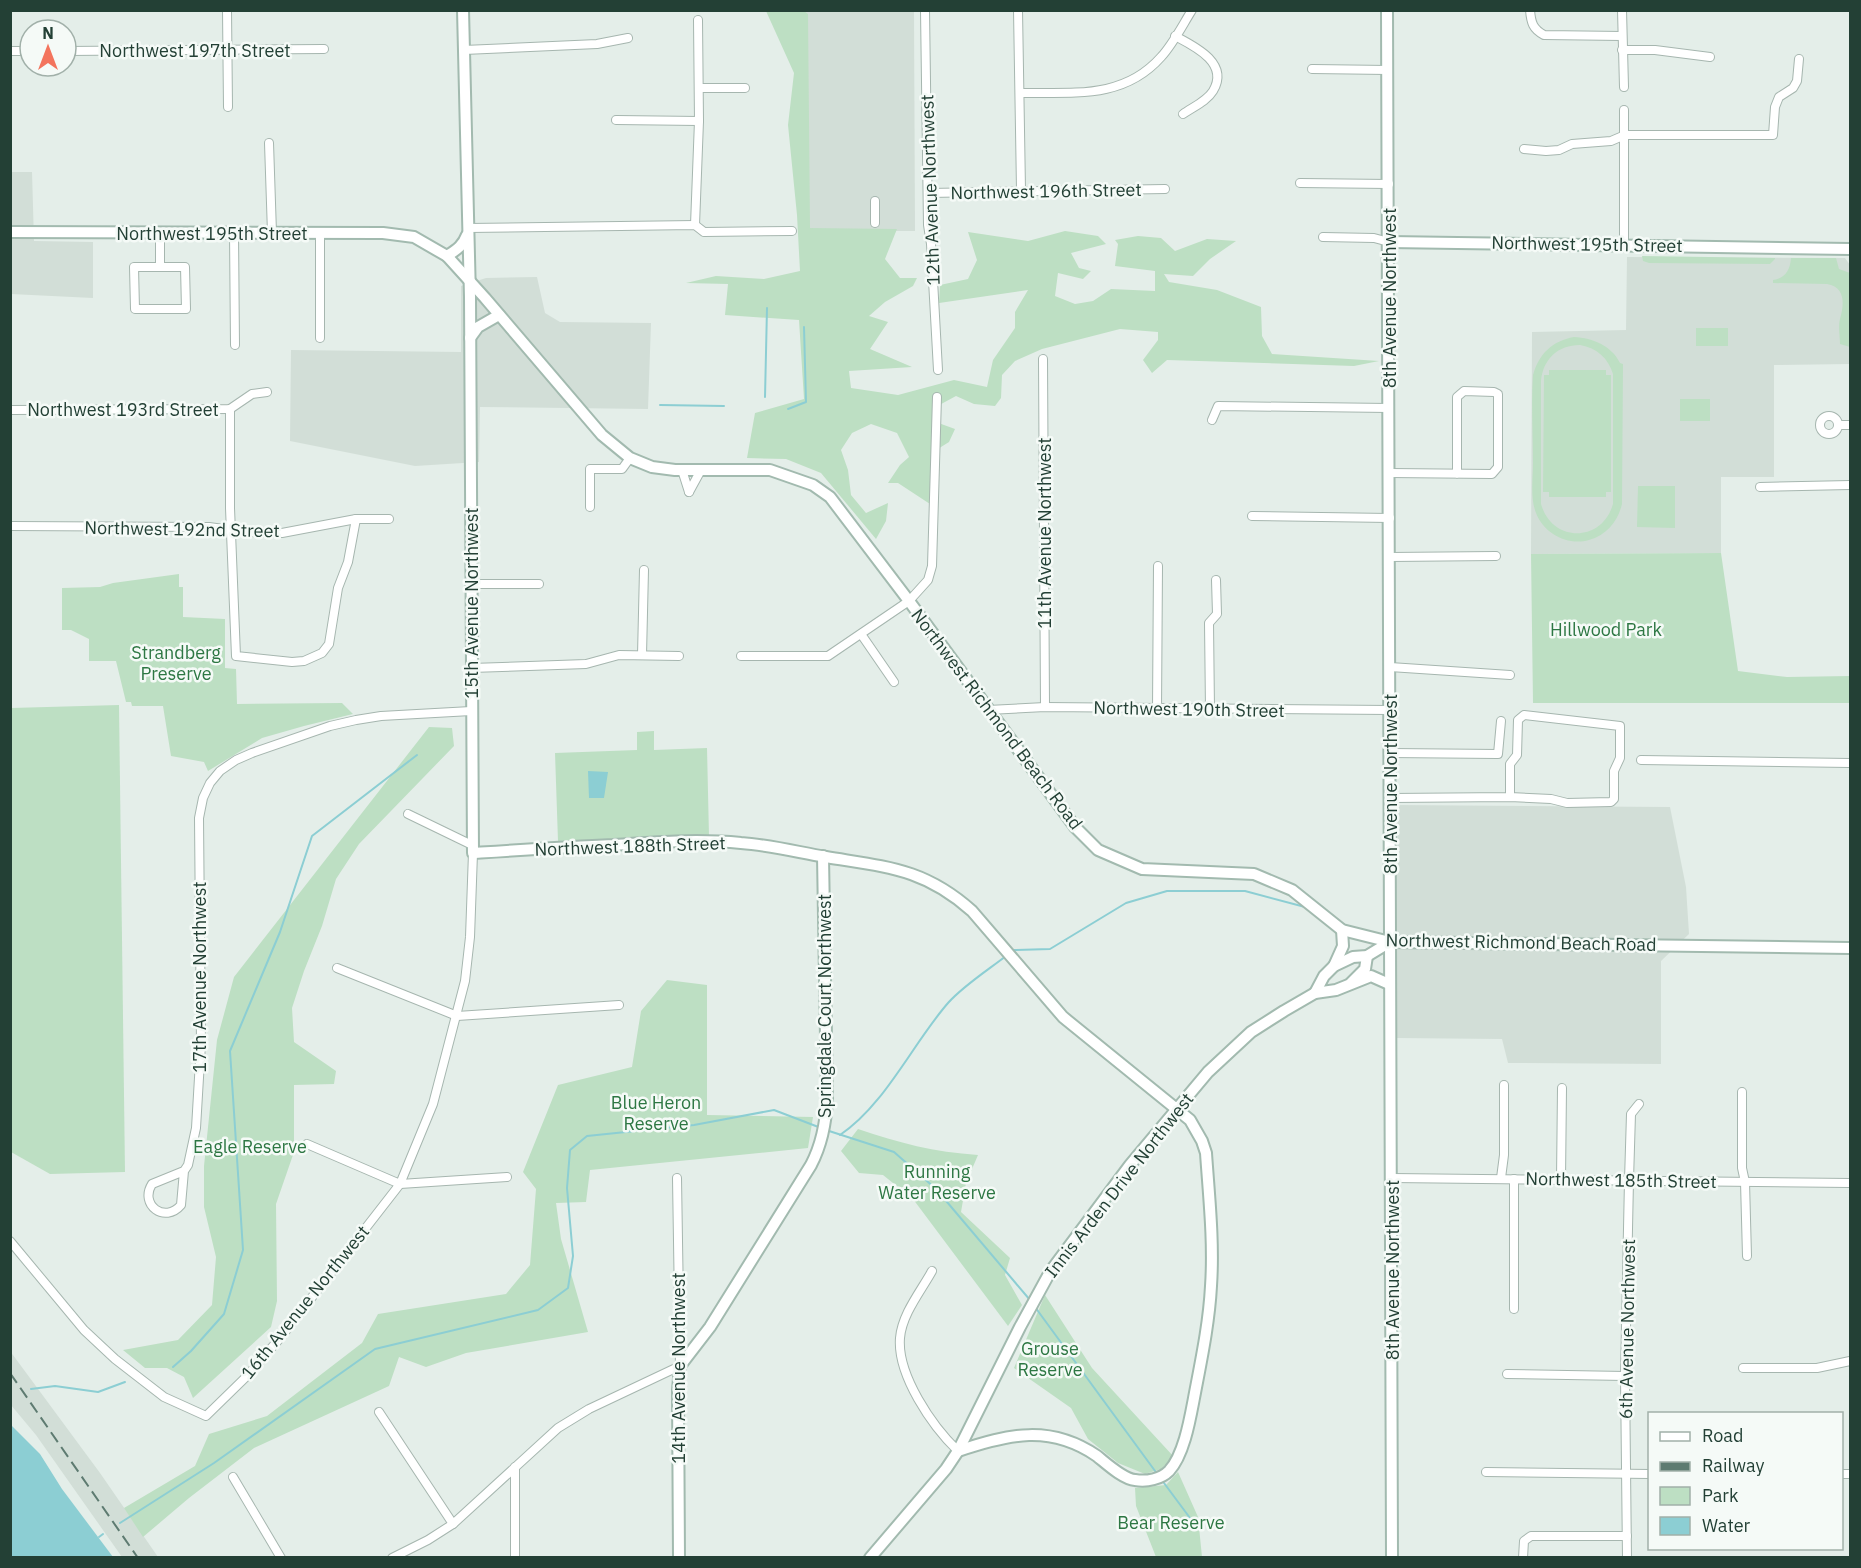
<svg xmlns="http://www.w3.org/2000/svg" width="1861" height="1568" viewBox="0 0 1861 1568" font-family="'IBM Plex Sans',sans-serif">
<style>
.built{fill:#d2ded7}
.green{fill:#bddfc3;fill-rule:evenodd}
.water{fill:#8cced3}
.lines{fill:none;stroke-linecap:round;stroke-linejoin:round}
.stream{stroke:#8cced3;stroke-width:2}
.street-casing{stroke:#a6b6af;stroke-width:10}
.secondary-casing{stroke:#a2baaf;stroke-width:14}
.street{stroke:#fff;stroke-width:8}
.secondary{stroke:#fff;stroke-width:10}
.rail{stroke:#5e7b71;stroke-width:2;stroke-dasharray:12 6;stroke-linecap:butt}
.labels{text-anchor:middle;dominant-baseline:central;stroke-width:5;stroke-linejoin:round;paint-order:stroke}
.street-label{font-size:18px;fill:#234035;stroke:#f5faf7}
.park-label{font-size:18px;fill:#2d7743;stroke:#f5faf7}
</style>
<rect width="100%" height="100%" fill="#e4eee9"/>
<!-- built -->
<g class="built">
<polygon points="799,11 914,11 915,231 800,231"/>
<polygon points="10,172 32,172 34,241 93,242 93,298 11,294"/>
<polygon points="1627,257 1845,258 1850,265 1850,364 1774,365 1774,477 1721,477 1721,553 1531,554 1532,332 1626,330"/>
<polygon points="537,277 545,313 560,322 651,323 648,409 480,407 479,462 415,466 290,441 291,350 461,352 461,286 486,278"/>
<polygon points="1396,805 1670,807 1686,887 1689,934 1661,961 1661,1064 1508,1063 1502,1039 1396,1038"/>
<polygon points="10,1351 100,1473 158,1557 122,1557 36,1435 11,1405"/>
</g>
<!-- green -->
<g class="green">
<polygon points="766,11 804,11 808,14 810,228 897,229 885,259 900,278 917,278 913,286 885,302 869,316 888,322 870,349 912,367 849,371 851,388 898,395 954,380 987,387 993,360 1015,328 1015,312 1028,290 939,303 940,285 968,279 977,260 968,232 1028,241 1065,231 1098,236 1106,244 1071,253 1079,268 1091,271 1083,279 1058,273 1055,296 1075,304 1093,301 1111,289 1155,291 1155,271 1115,266 1118,244 1115,240 1138,236 1161,238 1175,251 1207,239 1236,241 1210,259 1193,276 1164,274 1169,282 1217,290 1261,307 1262,336 1272,354 1379,361 1354,366 1167,360 1152,373 1143,360 1158,340 1158,332 1120,329 1042,349 1015,361 1002,375 1001,398 995,406 974,404 956,396 932,409 933,421 955,429 949,442 933,452 930,504 898,483 888,483 900,465 909,457 897,433 871,424 852,433 841,450 848,470 851,495 866,513 888,503 886,521 876,539 821,473 786,459 747,458 755,413 804,399 799,320 725,315 728,284 686,283 716,276 764,279 800,271 797,215 788,125 794,73"/>
<polygon points="1642,256 1775,258 1775,259 1770,264 1649,263 1643,261"/>
<path d="M 1791,258 L 1836,258 L 1839,269 L 1850,273 L 1850,347 L 1840,344 C 1840,337 1838,326 1840,319 C 1844,305 1846,287 1827,284 L 1773,283 L 1773,280 C 1785,278 1790,271 1791,258 Z"/>
<rect x="1696" y="328" width="32" height="18"/>
<path d="M 1574,337 C 1593,338 1612,346 1620,363 L 1623,364 L 1622,504 C 1618,521 1607,535 1589,540 C 1568,546 1544,534 1536,513 C 1530,498 1533,479 1533,463 C 1533,434 1531,404 1533,375 C 1539,354 1552,341 1574,337 ZM 1580,345 C 1597,348 1608,358 1613,374 L 1613,504 C 1602,543 1552,543 1541,504 L 1541,381 C 1543,359 1558,345 1580,345 Z"/>
<polygon points="1549,370 1606,370 1606,375 1611,375 1611,492 1606,492 1606,497 1549,497 1549,492 1543,492 1544,375 1549,375"/>
<rect x="1680" y="399" width="30" height="22"/>
<polygon points="1638,486 1675,486 1675,528 1637,527"/>
<polygon points="1721,553 1738,671 1787,677 1850,676 1850,703 1533,703 1531,554"/>
<polygon points="179,574 179,587 183,587 183,617 225,619 225,668 236,669 237,704 342,703 353,714 304,726 262,738 208,771 204,762 171,756 163,706 132,706 131,702 126,702 116,661 89,661 89,639 71,630 62,630 62,588 100,587 113,583"/>
<polygon points="119,705 125,1172 50,1174 11,1152 11,708"/>
<polygon points="429,727 452,728 454,746 359,844 336,879 322,926 304,971 292,1008 294,1042 336,1071 334,1084 294,1085 294,1152 276,1204 277,1301 271,1327 193,1398 184,1377 167,1368 145,1368 123,1350 178,1340 212,1305 216,1257 204,1207 204,1166 217,1040 234,977"/>
<polygon points="654,731 654,750 707,748 709,836 558,841 555,753 637,750 637,732"/>
<polygon points="667,980 707,985 707,1115 813,1117 808,1148 590,1170 586,1202 556,1203 561,1239 588,1332 466,1353 426,1367 399,1357 389,1386 254,1448 189,1498 143,1537 124,1508 195,1466 209,1434 267,1416 362,1343 378,1314 506,1294 530,1265 536,1189 523,1172 558,1085 632,1067 641,1011"/>
<path d="M 858,1129 C 899,1143 934,1152 978,1155 L 966,1183 L 961,1212 L 1010,1258 L 1005,1275 L 1022,1305 L 1008,1326 L 913,1199 L 883,1175 L 859,1173 L 841,1151 Z"/>
<polygon points="1045,1295 1092,1368 1174,1457 1161,1469 1145,1474 1118,1463 1088,1439 1071,1408 1014,1368"/>
<polygon points="1178,1472 1198,1517 1202,1557 1156,1557 1136,1506 1135,1488 1166,1485"/>
</g>
<!-- water -->
<g class="water">
<polygon points="588,771 608,772 604,798 589,798"/>
<polygon points="10,1424 40,1454 62,1489 113,1557 11,1557"/>
</g>
<g class="lines">
<!-- stream -->
<g class="stream">
<polyline points="765,397 767,308"/>
<polyline points="660,405 724,406"/>
<polyline points="788,409 806,402 804,327"/>
<polyline points="1010,952 1014,950 1050,949 1126,903 1167,891 1245,891 1305,907"/>
<polyline points="826,1130 894,1152 936,1189 1030,1300"/>
<path d="M 840,1135 C 885,1105 913,1043 948,1003 C 963,986 988,970 1006,956"/>
<polyline points="1035,1307 1158,1475"/>
<polyline points="173,1367 191,1351 224,1314 243,1250 230,1051 280,932 312,836 417,755"/>
<polyline points="31,1389 55,1386 98,1392 125,1382"/>
<polyline points="1161,1479 1190,1518"/>
<polyline points="120,1523 214,1463 375,1349 538,1310 568,1288 573,1256 567,1188 570,1150 587,1136 694,1125 774,1110 821,1128"/>
<polyline points="99,1537 103,1534"/>
</g>
<!-- street casing -->
<g class="street-casing">
<g id="street">
<polyline points="227,10 228,107"/>
<polyline points="925,10 928,225 931,244 938,370"/>
<polyline points="1018,10 1021,190"/>
<path d="M 1530,10 C 1531,23 1533,29 1544,35 L 1622,36"/>
<polyline points="1622,10 1624,87"/>
<path d="M 1175,36 C 1194,46 1230,63 1213,91 C 1207,101 1193,107 1183,114"/>
<polyline points="464,50 597,44 628,38"/>
<polyline points="1622,50 1655,50 1710,57"/>
<polyline points="10,51 30,51"/>
<polyline points="66,51 324,49"/>
<polyline points="1312,69 1388,70"/>
<polyline points="699,88 745,88"/>
<path d="M 1020,93 C 1072,92 1123,100 1161,57 C 1173,44 1182,26 1192,10"/>
<polyline points="616,120 699,121"/>
<polyline points="269,143 272,233"/>
<polyline points="1524,149 1546,151 1559,150 1572,144 1611,141 1625,135 1773,135 1775,107 1779,97 1793,88 1797,81 1799,59"/>
<polyline points="1300,183 1389,184"/>
<polyline points="928,193 1165,189"/>
<polyline points="875,201 875,223"/>
<polyline points="695,225 699,121 698,20"/>
<polyline points="468,228 695,225 704,232 792,231"/>
<polyline points="160,232 160,267"/>
<polyline points="234,233 235,345"/>
<polyline points="320,234 320,338"/>
<polyline points="1323,237 1374,238 1389,242"/>
<polyline points="1624,245 1624,110"/>
<polygon points="134,267 185,267 186,309 135,309"/>
<polyline points="1043,359 1045,707"/>
<polyline points="230,409 230,508 236,656 292,662 304,661 322,653 329,644 338,588 348,562 356,519"/>
<polyline points="10,410 230,409 252,394 267,392"/>
<circle cx="1829" cy="425" r="9"/>
<polyline points="1212,420 1218,406 1389,408"/>
<polyline points="1838,425 1850,425"/>
<polyline points="682,470 689,492"/>
<polyline points="1390,473 1492,474 1498,467 1498,394 1494,392 1464,391 1457,397 1457,474"/>
<polyline points="1760,487 1850,485"/>
<polyline points="689,492 701,470"/>
<polyline points="590,507 590,469 622,469 630,458"/>
<polyline points="1252,516 1390,518"/>
<polyline points="10,526 209,527 245,532 282,533 356,519 389,519"/>
<polyline points="1390,557 1496,556"/>
<polyline points="471,584 539,584"/>
<polyline points="861,634 894,682"/>
<polyline points="642,655 644,570"/>
<polyline points="741,656 828,656 909,601 928,580 932,566 937,397"/>
<polyline points="1390,667 1510,675"/>
<polyline points="471,668 586,664 619,655 679,656"/>
<polyline points="1157,709 1158,566"/>
<polyline points="988,710 1045,707 1390,710"/>
<polyline points="1210,710 1209,623 1217,614 1216,580"/>
<polyline points="1390,753 1498,754 1501,721"/>
<polyline points="1641,760 1850,763"/>
<polyline points="1391,798 1510,797 1551,799 1567,803 1611,802 1614,799 1614,771 1620,758 1620,726 1524,715 1518,720 1517,755 1510,764 1510,797"/>
<polyline points="408,814 472,845"/>
<polyline points="337,968 457,1016 619,1005"/>
<polyline points="1742,1092 1742,1168 1745,1182 1747,1256"/>
<polyline points="307,1144 400,1184 507,1177"/>
<path d="M 184,1171 L 152,1184 C 139,1205 165,1224 181,1205 L 184,1171 L 188,1165 L 196,1128 L 201,1044 L 199,818 L 203,798 L 210,783 L 220,771 L 236,760 L 252,753 L 330,726 L 356,720 L 381,716 L 471,711"/>
<polyline points="1392,1178 1850,1183"/>
<polyline points="1501,1178 1504,1155 1504,1085"/>
<polyline points="1514,1179 1514,1309"/>
<polyline points="1561,1179 1562,1088"/>
<polyline points="10,1241 84,1330 115,1359 164,1397 206,1416 247,1376 281,1337 400,1184 433,1104 465,981 470,937 473,853"/>
<path d="M 932,1271 C 921,1291 902,1314 900,1338 C 897,1375 932,1426 958,1451"/>
<polyline points="1743,1368 1817,1368 1850,1361"/>
<polyline points="1507,1374 1625,1376"/>
<polyline points="379,1412 453,1524"/>
<polyline points="515,1467 515,1558"/>
<polyline points="1486,1472 1650,1474"/>
<polyline points="1842,1474 1850,1474"/>
<polyline points="233,1477 281,1558"/>
<polyline points="392,1558 428,1540 453,1524 558,1428 589,1409 680,1366 677,1178"/>
<polyline points="1523,1558 1524,1541 1531,1536 1627,1536"/>
<polyline points="1627,1558 1625,1376 1629,1180 1631,1114 1639,1104"/>
</g>
</g>
<!-- secondary casing -->
<g class="secondary-casing">
<g id="secondary">
<path d="M 463,10 L 470,297 L 473,853 C 520,850 566,847 613,845 C 655,842 698,839 741,843 C 770,845 797,852 826,857 C 886,867 924,868 972,911 L 1063,1017 L 1190,1120 L 1202,1141 L 1206,1153 C 1209,1197 1214,1242 1211,1286 C 1209,1324 1201,1361 1194,1398 C 1190,1419 1184,1455 1169,1471 C 1161,1479 1147,1482 1135,1480 C 1123,1479 1107,1464 1097,1456 C 1050,1424 1009,1434 958,1451"/>
<polyline points="1387,10 1392,1558"/>
<polyline points="10,232 383,233 414,237 447,256 485,298 602,435 630,458 652,467 675,470 770,470 813,485 830,497 909,601 1075,827 1098,850 1142,869 1254,874 1292,890 1342,930 1390,942 1850,948"/>
<polyline points="1389,242 1850,249"/>
<path d="M 447,256 C 456,250 463,246 467,235"/>
<polyline points="470,338 478,327 499,315"/>
<polyline points="1334,966 1343,946 1342,930"/>
<polyline points="1351,983 1365,969 1367,956"/>
<polyline points="1315,993 1324,976 1334,966 1353,957 1367,956 1390,942"/>
<path d="M 679,1558 L 678,1390 L 680,1366 L 710,1327 L 811,1165 C 822,1144 826,1123 827,1099 L 823,856"/>
<polyline points="870,1558 946,1469 958,1451 1020,1327 1050,1272 1130,1165 1208,1072 1251,1032 1284,1011 1315,993 1336,990 1371,976 1389,984"/>
</g>
</g>
<!-- street -->
<use href="#street" class="street"/>
<!-- secondary -->
<use href="#secondary" class="secondary"/>
<!-- rail -->
<polyline class="rail" points="10,1373 138,1558"/>
</g>
<g class="labels">
<!-- street labels -->
<g class="street-label">
<text x="195" y="50">Northwest 197th Street</text>
<text transform="translate(930 190) rotate(-92)">12th Avenue Northwest</text>
<text transform="translate(1046 191) rotate(-1)">Northwest 196th Street</text>
<text x="212" y="233">Northwest 195th Street</text>
<text transform="translate(1587 244) rotate(1)">Northwest 195th Street</text>
<text transform="translate(1389 298) rotate(-90)">8th Avenue Northwest</text>
<text x="123" y="409">Northwest 193rd Street</text>
<text transform="translate(182 529) rotate(1)">Northwest 192nd Street</text>
<text transform="translate(1044 533) rotate(-90)">11th Avenue Northwest</text>
<text transform="translate(471 603) rotate(-90)">15th Avenue Northwest</text>
<text transform="translate(1189 709) rotate(1)">Northwest 190th Street</text>
<text transform="translate(997 719) rotate(53)">Northwest Richmond Beach Road</text>
<text transform="translate(1390 784) rotate(-90)">8th Avenue Northwest</text>
<text transform="translate(630 846) rotate(-2)">Northwest 188th Street</text>
<text transform="translate(1521 942) rotate(1)">Northwest Richmond Beach Road</text>
<text transform="translate(199 977) rotate(-90)">17th Avenue Northwest</text>
<text transform="translate(824 1006) rotate(-90)">Springdale Court Northwest</text>
<text transform="translate(1621 1180) rotate(1)">Northwest 185th Street</text>
<text transform="translate(1119 1185) rotate(-52)">Innis Arden Drive Northwest</text>
<text transform="translate(1392 1270) rotate(-90)">8th Avenue Northwest</text>
<text transform="translate(305 1302) rotate(-51)">16th Avenue Northwest</text>
<text transform="translate(1627 1329) rotate(-89)">6th Avenue Northwest</text>
<text transform="translate(678 1368) rotate(-90)">14th Avenue Northwest</text>
</g>
<!-- park labels -->
<g class="park-label">
<text x="1606" y="629">Hillwood Park</text>
<text x="176" y="652">Strandberg<tspan x="176" dy="21">Preserve</tspan></text>
<text x="656" y="1102">Blue Heron<tspan x="656" dy="21">Reserve</tspan></text>
<text x="250" y="1146">Eagle Reserve</text>
<text x="937" y="1171">Running<tspan x="937" dy="21">Water Reserve</tspan></text>
<text x="1050" y="1348">Grouse<tspan x="1050" dy="21">Reserve</tspan></text>
<text x="1171" y="1522">Bear Reserve</text>
</g>
</g>
<!-- border -->
<rect width="1861" height="1568" fill="none" stroke="#234035" stroke-width="24"/>
<!-- legend -->
<rect x="1648" y="1412" width="195" height="138" fill="#f5faf7" stroke="#a1b0a9" stroke-width="1.5"/>
<rect x="1660" y="1432" width="30" height="9" fill="#ffffff" stroke="#a1b0a9" stroke-width="1.5"/>
<text x="1702" y="1442" font-size="18" fill="#234035">Road</text>
<rect x="1660" y="1462" width="30" height="9" fill="#5e7b71" stroke="#a1b0a9" stroke-width="1.5"/>
<text x="1702" y="1472" font-size="18" fill="#234035">Railway</text>
<rect x="1660" y="1487" width="30" height="18" fill="#bddfc3" stroke="#a1b0a9" stroke-width="1.5"/>
<text x="1702" y="1502" font-size="18" fill="#234035">Park</text>
<rect x="1660" y="1517" width="30" height="18" fill="#8cced3" stroke="#a1b0a9" stroke-width="1.5"/>
<text x="1702" y="1532" font-size="18" fill="#234035">Water</text>
<!-- north arrow -->
<g transform="translate(48 48)"><circle r="28" fill="#f5faf7" stroke="#a1b0a9" stroke-width="1.5"/>
<path d="M0-4.5L10 22L0 15L-10 22Z" fill="#f3745d"/>
<text y="-9" font-size="16" font-weight="bold" text-anchor="middle" fill="#234035">N</text>
</g>
</svg>
